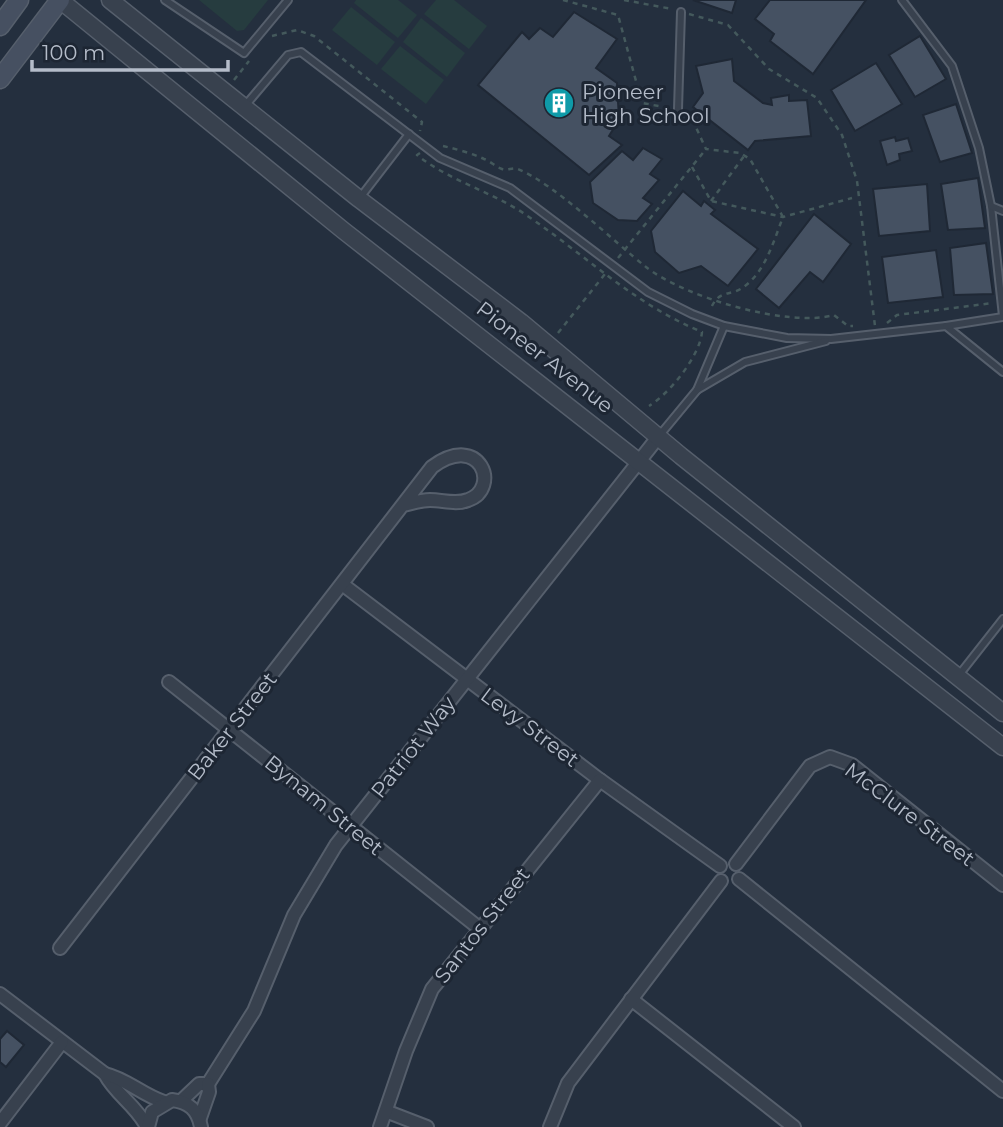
<svg xmlns="http://www.w3.org/2000/svg" width="1003" height="1127" viewBox="0 0 1003 1127" font-family="Montserrat,sans-serif">
<style>
.green{fill:#263c3f}
.building{fill:#455162;stroke:#1f2835;stroke-width:2}
.lines{fill:none;stroke-linecap:round;stroke-linejoin:round}
.service-casing{stroke:#565f6c;stroke-width:10}
.minor-casing{stroke:#565f6c;stroke-width:16}
.tertiary-casing{stroke:#565f6c;stroke-width:19}
.secondary-casing{stroke:#565f6c;stroke-width:21}
.path{stroke:#44595c;stroke-width:2.5;stroke-dasharray:5 5;stroke-linecap:butt}
.service{stroke:#38414e;stroke-width:6}
.minor{stroke:#38414e;stroke-width:12}
.tertiary{stroke:#38414e;stroke-width:16}
.secondary{stroke:#465061;stroke-width:18}
.labels{text-anchor:middle;dominant-baseline:central;stroke-width:6;stroke-linejoin:round;paint-order:stroke}
.poi-label{font-size:21px;fill:#b4bcc9;stroke:#1d2633;text-anchor:start}
.street-label{font-size:21px;fill:#b4bcc9;stroke:#1d2633}
</style>
<rect width="100%" height="100%" fill="#242f3e"/>
<!-- green -->
<g class="green">
<polygon points="199,0 268,0 244,30 237,31"/>
<polygon points="356,0 398,0 417,15 398,38 354,3"/>
<polygon points="436,0 454,0 487,26 469,49 424,14"/>
<polygon points="351,7 395,42 377,65 332,30"/>
<polygon points="421,18 465,53 447,77 403,42"/>
<polygon points="400,46 444,80 426,104 381,69"/>
</g>
<!-- building -->
<g class="building">
<polygon points="693,0 736,0 732,13"/>
<polygon points="770,0 866,0 813,74 770,41 774,34 755,19"/>
<polygon points="574,12 617,39 596,68 617,83 619,120 609,136 622,145 589,175 478,85 522,32 529,39 540,28 553,37"/>
<polygon points="920,36 946,79 915,97 889,55"/>
<polygon points="732,59 734,81 763,103 772,105 771,98 789,95 789,101 807,100 811,136 755,141 748,150 693,107 703,93 696,66"/>
<polygon points="876,63 902,104 855,131 831,90"/>
<polygon points="956,104 972,153 940,162 923,115"/>
<polygon points="895,137 896,141 908,138 912,151 899,154 900,160 887,165 880,141"/>
<polygon points="643,148 662,159 650,174 659,180 643,198 652,204 637,221 618,220 593,203 590,182 622,151 633,160"/>
<polygon points="978,178 985,228 948,230 941,184"/>
<polygon points="927,184 930,231 879,236 873,189"/>
<polygon points="683,191 701,206 704,201 715,210 711,214 758,249 728,286 701,266 679,273 655,252 651,231"/>
<polygon points="814,214 851,244 823,282 810,272 779,308 756,289"/>
<polygon points="986,243 993,294 954,295 950,248"/>
<polygon points="936,250 943,297 888,303 882,257"/>
<polygon points="7,1031 24,1045 6,1067 0,1062 0,1039"/>
</g>
<g class="lines">
<!-- service casing -->
<g class="service-casing">
<g id="service">
<polyline points="165,0 244,53 288,0"/>
<polyline points="902,0 952,66 979,148 991,206 1003,316"/>
<polyline points="244,107 288,55 301,52 440,158 510,188 648,292 692,314 724,326 787,338 831,339 946,326 1003,372"/>
<polyline points="678,109 681,12"/>
<polyline points="359,199 409,134"/>
<polyline points="991,206 1003,211"/>
<polyline points="946,326 1003,317"/>
<polyline points="697,390 745,362 826,341"/>
<polyline points="659,436 697,390 724,326"/>
<polyline points="959,675 1003,619"/>
</g>
</g>
<!-- minor casing -->
<g class="minor-casing">
<g id="minor">
<polyline points="342,584 600,780 720,866"/>
<polyline points="169,682 479,928"/>
<polyline points="736,864 810,766 830,757 852,765 1003,885"/>
<polyline points="739,879 1003,1091"/>
<path d="M 60,948 L 432,467 C 481,431 501,489 468,500 C 456,505 443,500 430,500 C 421,500 412,503 403,505"/>
<path d="M 0,994 L 105,1074 C 116,1095 136,1105 147,1127"/>
<polyline points="631,999 794,1127"/>
<path d="M 105,1074 C 127,1079 142,1095 164,1102"/>
<polyline points="208,1084 254,1011 294,915 336,845 659,436"/>
<polyline points="181,1101 199,1084 208,1084"/>
<polyline points="388,1112 427,1127"/>
<polyline points="200,1118 209,1092 208,1084"/>
<polyline points="0,1123 62,1042"/>
<path d="M 148,1127 L 152,1112 L 172,1100 C 189,1102 198,1110 201,1127"/>
<polyline points="380,1127 406,1051 432,989 600,780"/>
<polyline points="550,1127 568,1083 721,881"/>
</g>
</g>
<!-- tertiary casing -->
<g class="tertiary-casing">
<g id="tertiary">
<polyline points="60,0 344,231 1003,747"/>
<polyline points="110,0 359,199 521,322 681,456 1003,713"/>
</g>
</g>
<!-- secondary casing -->
<g class="secondary-casing">
<g id="secondary">
<polyline points="0,26 19,0"/>
<polyline points="0,79 60,0"/>
</g>
</g>
<!-- path -->
<g class="path">
<polyline points="563,0 618,15 642,103 669,108"/>
<polyline points="624,0 672,9"/>
<polyline points="689,14 728,25 769,69 817,98 842,135 857,181 875,326"/>
<polyline points="272,36 297,30 314,36 422,122 420,131"/>
<polyline points="234,80 249,61"/>
<path d="M 684,114 L 693,121 L 706,149 L 740,153 L 750,159 L 783,217 C 774,240 766,270 745,286 C 730,298 720,287 710,310"/>
<path d="M 443,146 C 456,149 471,153 484,159 C 490,161 496,167 502,169 C 507,171 513,167 518,169 C 556,185 612,240 646,267 C 684,297 788,328 834,315 L 848,326 L 853,326"/>
<path d="M 420,153 L 417,155 C 451,182 494,192 529,217 C 589,258 634,304 702,332 C 700,356 669,394 649,406"/>
<polyline points="692,167 711,201 783,217 852,198"/>
<polyline points="711,201 744,156"/>
<polyline points="618,258 706,149"/>
<polyline points="887,323 897,315 993,303"/>
<polyline points="558,333 605,274"/>
</g>
<!-- service -->
<use href="#service" class="service"/>
<!-- minor -->
<use href="#minor" class="minor"/>
<!-- tertiary -->
<use href="#tertiary" class="tertiary"/>
<!-- secondary -->
<use href="#secondary" class="secondary"/>
</g>
<!-- icons -->
<defs>
<g id="building-disc" transform="scale(1.575)"><circle r="9.5" fill="#0f9aa8" stroke="#1d2633"/><path d="M-4-6H4V6H1V3H-1V6H-4ZM-2.5-4.3h1.7v1.8h-1.7ZM.8-4.3h1.7v1.8H.8ZM-2.5-1h1.7V.8h-1.7ZM.8-1h1.7V.8H.8Z" fill="#fff"/></g>
</defs>
<g fill-rule="evenodd">
<use href="#building-disc" x="559" y="103"/>
</g>
<g class="labels">
<!-- poi labels -->
<g class="poi-label">
<text x="582" y="91">Pioneer<tspan x="582" dy="24">High School</tspan></text>
</g>
<!-- street labels -->
<g class="street-label">
<text transform="translate(545 357) rotate(38)">Pioneer Avenue</text>
<text transform="translate(232 726) rotate(-52)">Baker Street</text>
<text transform="translate(530 727) rotate(37)">Levy Street</text>
<text transform="translate(413 747) rotate(-52)">Patriot Way</text>
<text transform="translate(324 805) rotate(39)">Bynam Street</text>
<text transform="translate(910 814) rotate(37)">McClure Street</text>
<text transform="translate(482 925) rotate(-52)">Santos Street</text>
</g>
</g>
<!-- scale -->
<path d="M32 60v10h196v-10" fill="none" stroke="#b4bcc9" stroke-width="3.5"/>
<text x="42" y="60" font-size="21" fill="#b4bcc9" stroke="#1d2633" stroke-width="5" paint-order="stroke">100 m</text>
</svg>
